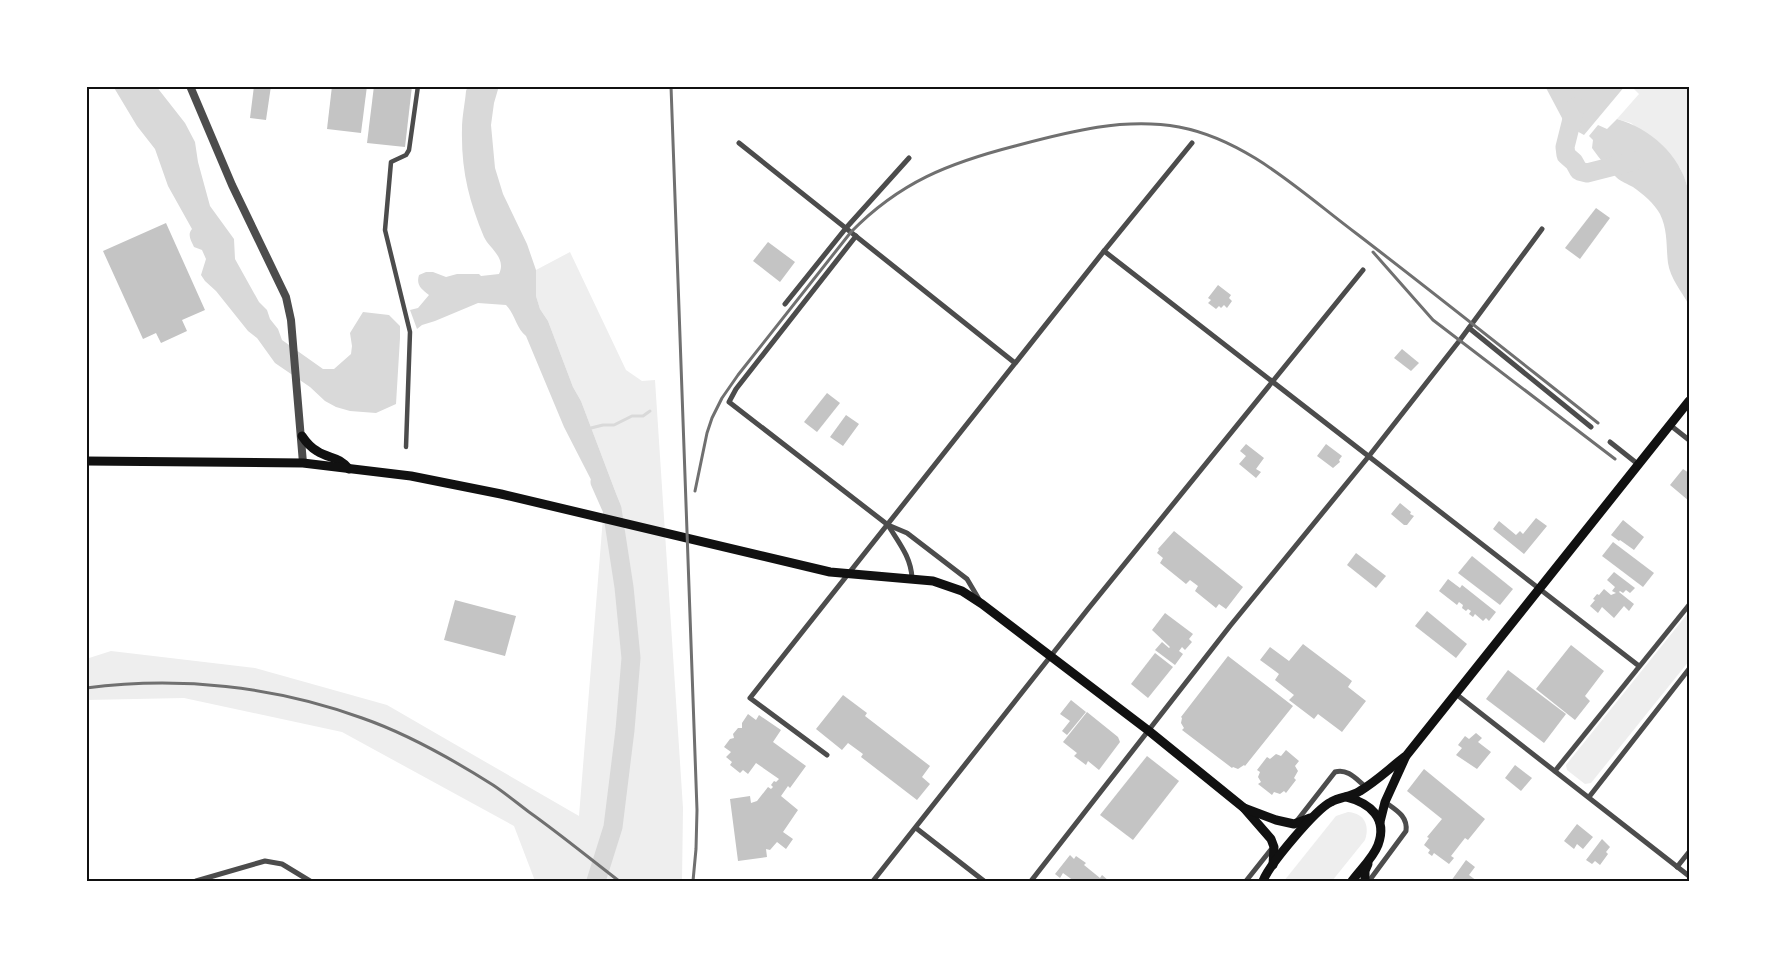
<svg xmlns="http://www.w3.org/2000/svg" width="1775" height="967" viewBox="0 0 1775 967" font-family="'IBM Plex Sans',sans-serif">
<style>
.green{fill:#eee}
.water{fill:#d9d9d9}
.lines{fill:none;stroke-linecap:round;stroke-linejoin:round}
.stream{stroke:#d9d9d9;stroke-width:3}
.river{stroke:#d9d9d9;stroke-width:19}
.building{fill:#c4c4c4}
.pedestrian{stroke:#4c4c4c;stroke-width:4.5}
.minor{stroke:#4c4c4c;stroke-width:5}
.tertiary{stroke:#4c4c4c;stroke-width:8}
.secondary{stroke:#111;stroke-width:9}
.rail{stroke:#707070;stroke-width:3}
.neatline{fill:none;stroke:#111;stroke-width:2}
</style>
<rect width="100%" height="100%" fill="#fff"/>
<!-- green -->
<g class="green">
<polygon points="1631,86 1689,86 1689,190 1680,168 1631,123 1617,119 1639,94"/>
<polygon points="570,252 626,370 642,381 655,380 683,808 682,881 535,881 514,826 342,732 184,698 86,700 86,659 111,651 255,668 387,705 579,816 604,505 620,504 581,401 573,387 548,321 540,309 536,296 536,270"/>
<polygon points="1689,612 1689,661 1591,783 1585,784 1567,770 1566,765"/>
<path d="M 1348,812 C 1364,813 1370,825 1365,840 L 1332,881 L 1284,881 L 1336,816 Z"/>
</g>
<!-- water -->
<g class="water">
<path d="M 113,86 L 156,86 L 185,123 L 195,142 L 198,162 L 210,206 L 234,239 L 235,259 L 259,302 L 267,310 L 270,319 L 278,329 L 282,340 L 323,369 L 334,369 L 351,354 L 352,346 L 350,333 L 363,312 L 389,315 L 400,326 L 400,338 L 396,404 L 376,413 L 350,411 L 336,407 L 325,401 L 310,387 L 275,363 L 257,338 L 248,331 L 216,291 L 205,281 L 201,275 L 206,259 L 202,250 L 194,247 C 191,240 187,235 192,229 L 168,186 L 155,149 L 137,126 Z"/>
<path d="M 468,86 L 499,86 L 494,103 L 491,125 L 495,168 L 503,194 L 527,244 L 536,270 L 536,296 L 540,309 L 548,321 L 573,387 L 581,401 L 620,504 L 604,505 L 564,427 L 526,336 C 516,328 515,314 506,305 L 478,303 L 435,321 L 422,325 L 417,329 L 410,310 L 418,308 L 429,295 C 421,289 416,285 419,275 L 426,272 L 433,272 L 446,277 L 457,274 L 479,274 L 481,276 L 499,274 C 507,258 489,248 484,237 C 469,201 461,170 462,129 C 462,116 465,104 466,91 Z"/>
<polygon points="1545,86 1625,86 1584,135 1573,129 1566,130 1562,118"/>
<path d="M 1617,119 C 1650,128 1680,155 1688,189 C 1691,199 1689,213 1689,224 C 1689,251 1689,278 1689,305 C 1682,292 1670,278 1668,263 C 1666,247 1668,230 1660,214 C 1654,203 1643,194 1633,187 C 1628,184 1621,182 1616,177 C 1607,168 1600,159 1592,148 L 1593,140 L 1589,136 L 1598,125 L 1607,129 Z"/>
</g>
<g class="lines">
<!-- stream -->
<polyline class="stream" points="587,429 603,425 614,425 632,416 643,416 650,411"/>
<!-- river -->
<g class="river">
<polyline points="1575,107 1565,147 1566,155 1574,162 1579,171 1587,173 1634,161"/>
<polyline points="596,881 613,827 625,730 631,658 624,587 612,509 600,482"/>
</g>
</g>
<!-- building -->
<g class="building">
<polygon points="254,86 271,86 266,120 250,118"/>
<polygon points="332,86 367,86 361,133 327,129"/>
<polygon points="374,86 412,86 405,147 367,143"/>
<polygon points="1596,208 1610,218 1580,259 1565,248"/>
<polygon points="166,223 205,310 182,320 187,331 161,343 156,333 143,339 103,251"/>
<polygon points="768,242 795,262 780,282 753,261"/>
<polygon points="1218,285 1231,295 1229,298 1232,301 1227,308 1224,305 1221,308 1219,306 1216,309 1208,303 1211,300 1208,298"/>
<polygon points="1402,349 1419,363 1411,371 1394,358"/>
<polygon points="827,393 840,403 817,432 804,422"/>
<polygon points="846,415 859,424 843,446 830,437"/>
<polygon points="1246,444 1264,458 1256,469 1261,472 1256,478 1239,464 1246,456 1240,451"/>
<polygon points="1326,444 1342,456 1339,460 1340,462 1333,468 1317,456"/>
<polygon points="1683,469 1689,473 1689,501 1670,485"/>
<polygon points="1400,503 1411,512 1410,514 1414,516 1407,525 1404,525 1391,514"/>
<polygon points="1536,518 1547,526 1524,554 1493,529 1499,521 1516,535 1520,531 1523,534"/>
<polygon points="1623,520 1644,537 1634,550 1620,540 1619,541 1611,535"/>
<polygon points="1174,531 1243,587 1226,609 1219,604 1216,608 1195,591 1198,586 1190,580 1186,584 1160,563 1163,558 1157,553 1159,550 1158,549"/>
<polygon points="1613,542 1654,573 1643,587 1602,556"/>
<polygon points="1356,553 1386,576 1376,588 1347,565"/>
<polygon points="1472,556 1513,589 1500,605 1458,573"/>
<polygon points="1614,572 1635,588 1630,593 1626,590 1623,593 1620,591 1619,592 1634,604 1629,611 1624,606 1614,618 1602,607 1598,613 1590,606 1595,600 1593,599 1597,594 1599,595 1604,589 1611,595 1616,593 1612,591 1615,587 1607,580"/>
<polygon points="1448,579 1460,588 1462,585 1496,612 1489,621 1486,618 1483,621 1475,614 1473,617 1469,614 1471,611 1468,609 1466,611 1462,608 1463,605 1459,602 1457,605 1439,591"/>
<polygon points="455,600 516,616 505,656 444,640"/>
<polygon points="1427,611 1467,644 1456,658 1415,626"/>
<polygon points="1165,613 1193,634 1189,639 1192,642 1185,650 1182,647 1179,651 1183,654 1175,665 1155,650 1162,642 1169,648 1170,647 1152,630"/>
<polygon points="1303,644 1352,681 1348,687 1366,701 1342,732 1318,714 1314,719 1289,700 1294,695 1275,680 1279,674 1260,660 1270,647 1289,661"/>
<polygon points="1571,645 1604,671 1585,696 1590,701 1575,720 1536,689"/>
<polygon points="1155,653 1173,667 1148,698 1131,684"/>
<polygon points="1228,656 1293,706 1245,766 1244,765 1238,769 1233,767 1232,768 1182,730 1184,728 1181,723 1182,718 1181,717"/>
<polygon points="1508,670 1566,714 1544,743 1486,699"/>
<polygon points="843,695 867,713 865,716 930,766 922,777 930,784 917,800 861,757 863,754 848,743 842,750 816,729"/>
<polygon points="1071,700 1086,712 1067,735 1062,731 1070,721 1060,714"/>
<polygon points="1087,712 1118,737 1120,742 1099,770 1088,761 1086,765 1074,756 1077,753 1063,742"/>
<polygon points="748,714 756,720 759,715 781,730 773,742 806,766 790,788 788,786 781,796 798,810 783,832 793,839 786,849 777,842 770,850 766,849 767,857 738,861 730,799 750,796 751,803 757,801 768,787 771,789 773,787 771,785 774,781 776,782 779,779 756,763 748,774 743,770 740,773 730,765 732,762 726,757 731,752 724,747 730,739 734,738 733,734 738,728 742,728 742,723"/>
<polygon points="1476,733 1482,738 1478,742 1491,752 1477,769 1456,755 1462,748 1458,745 1465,736 1469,739"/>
<polygon points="1286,750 1299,761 1295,766 1298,771 1294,778 1296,780 1286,793 1284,791 1280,794 1274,792 1272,795 1258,784 1261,782 1258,777 1260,772 1257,770 1267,757 1270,759 1276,754 1281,756"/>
<polygon points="1147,756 1179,781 1133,840 1100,815"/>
<polygon points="1515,765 1532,778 1521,791 1505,778"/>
<polygon points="1424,769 1485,819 1468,840 1465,838 1451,856 1454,858 1449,864 1434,853 1432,856 1428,853 1430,850 1424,845 1429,838 1427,837 1442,819 1407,791"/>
<polygon points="1577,824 1593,837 1583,849 1577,844 1574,849 1564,841"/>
<polygon points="1602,839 1610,847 1606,852 1608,854 1600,865 1595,861 1592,864 1586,860"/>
<polygon points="1070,855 1074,859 1076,856 1086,863 1084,865 1100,878 1102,875 1109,881 1074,881 1063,873 1060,878 1055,874"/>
<polygon points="1466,860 1475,867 1469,875 1477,881 1451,881"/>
</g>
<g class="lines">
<!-- pedestrian -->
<polyline class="pedestrian" points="406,447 410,332 385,230 391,162 406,155 409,150 418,86"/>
<!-- minor -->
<g class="minor">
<polyline points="739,143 1015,363"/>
<polyline points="856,236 736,389 729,402 888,525 907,533 967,579 980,601"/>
<polyline points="1104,251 1639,666"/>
<polyline points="785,304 846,228 909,158"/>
<polyline points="1469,328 1591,427"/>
<polyline points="1670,425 1689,440"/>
<polyline points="1610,442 1639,465"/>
<path d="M 888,525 C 899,543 911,557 912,578"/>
<polyline points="1456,694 1689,876"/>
<polyline points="827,755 750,698 1104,251 1192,143"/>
<polyline points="1555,771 1689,605"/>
<polyline points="1589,797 1689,669"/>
<path d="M 1296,822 L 1335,772 C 1348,768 1357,780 1366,787"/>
<polyline points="916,828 984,881"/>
<polyline points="1677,867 1689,852"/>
<polyline points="196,881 265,861 282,864 310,881"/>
<polyline points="873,881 1088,609 1363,270"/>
<polyline points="1031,881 1230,626 1369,456 1460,340 1542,229"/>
<polyline points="1246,881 1273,847"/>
<path d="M 1369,881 L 1406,831 C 1408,816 1396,810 1385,802"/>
</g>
<!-- tertiary -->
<polyline class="tertiary" points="190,86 232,185 286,297 291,320 303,463"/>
<!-- secondary -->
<g class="secondary">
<path d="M 302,436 C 306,442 310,447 317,451 C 329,459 339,456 349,469"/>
<polyline points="86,461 303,463 411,476 501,494 830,572 933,581 962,591 982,604 1149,731 1244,808 1271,839 1274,847 1273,865"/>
<path d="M 1346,797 C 1370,803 1388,818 1378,845 C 1373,858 1360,870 1352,881"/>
<polyline points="1244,808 1276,820 1294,824 1310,818"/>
<polyline points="1380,822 1385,802 1405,758"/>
<path d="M 1263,881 C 1269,865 1316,809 1331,802 C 1340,797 1351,797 1360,791 C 1377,781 1391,767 1406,756 L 1689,401"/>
<polyline points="1365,881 1365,871 1368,864"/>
</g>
<!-- rail -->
<g class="rail">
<polyline points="671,86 697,810 696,849 693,881"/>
<polyline points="1373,252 1433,320 1615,459"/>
<path d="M 695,491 L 707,433 L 712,418 L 722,398 L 738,375 L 851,232 C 900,182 949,163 1015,146 C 1068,132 1123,117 1179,127 C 1248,140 1302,193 1357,234 C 1438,296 1518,360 1598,423"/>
<path d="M 86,688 C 179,676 274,686 362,718 C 408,734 452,759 493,785 C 505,793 517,803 529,812 C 560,834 589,858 619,881"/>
</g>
</g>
<!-- border -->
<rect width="1775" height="967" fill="none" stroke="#ffffff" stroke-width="175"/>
<rect x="88" y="88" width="1600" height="792" class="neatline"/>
</svg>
